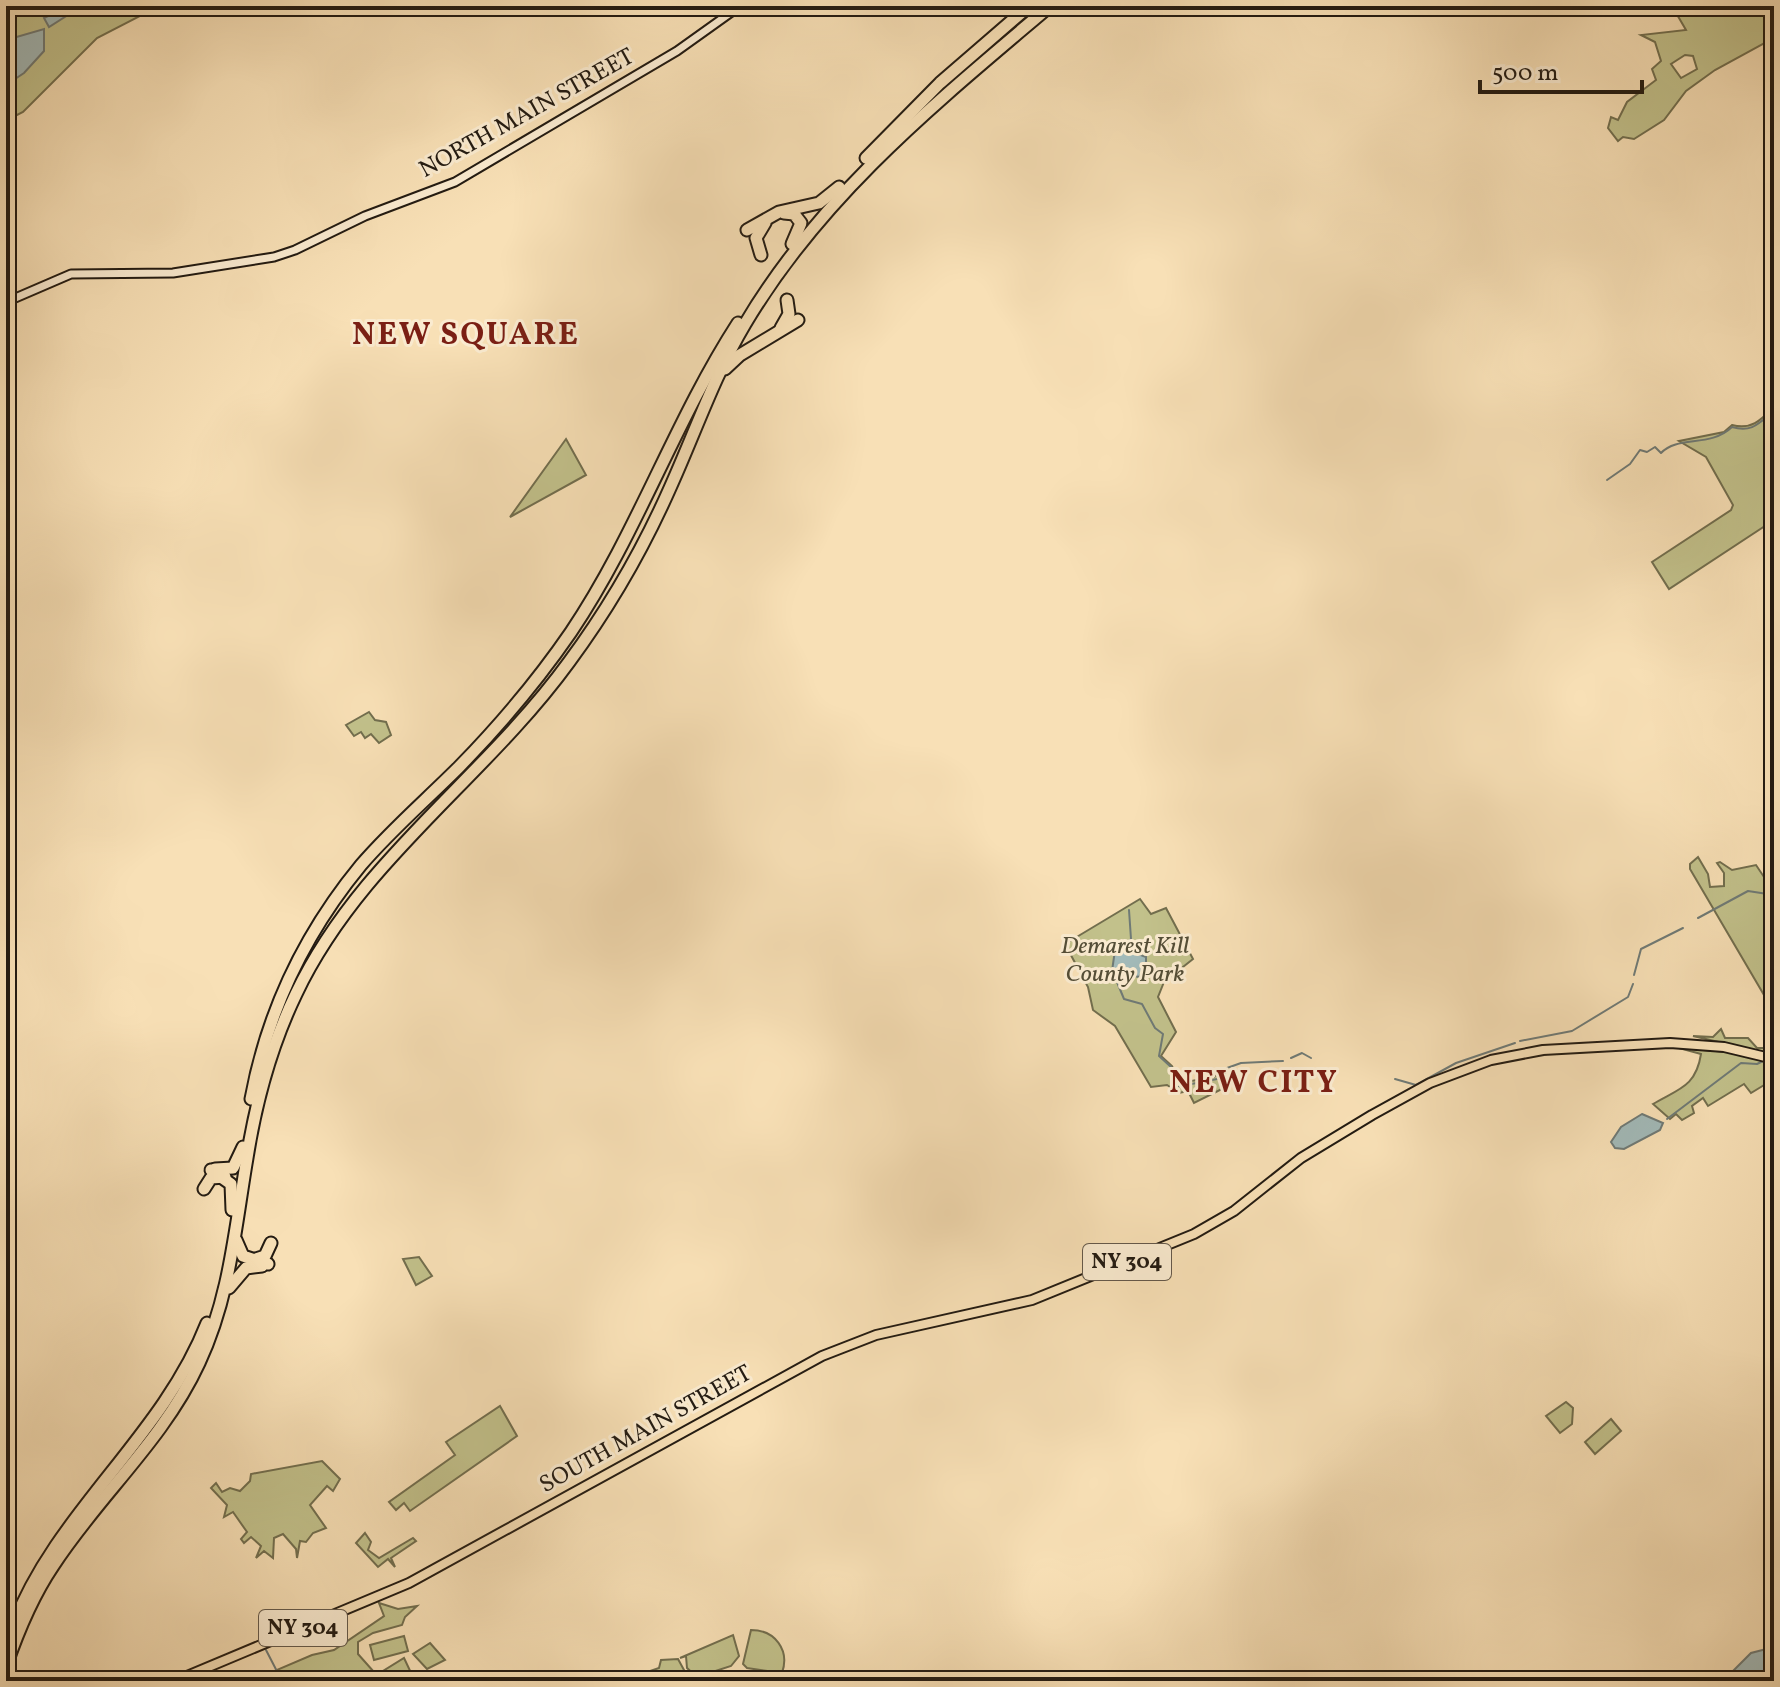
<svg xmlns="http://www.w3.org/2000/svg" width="1780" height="1687" viewBox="0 0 1780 1687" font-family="Vollkorn,serif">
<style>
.green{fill:#c2c18b;stroke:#726e4e;stroke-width:2;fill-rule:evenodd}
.water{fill:#a2bab9;stroke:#6f7a76;stroke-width:2}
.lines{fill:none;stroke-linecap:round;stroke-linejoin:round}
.stream{stroke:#6f7a76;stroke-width:2}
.secondary-casing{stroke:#231b12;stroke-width:11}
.primary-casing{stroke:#231b12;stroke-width:12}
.highway-casing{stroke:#231b12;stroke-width:15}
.secondary{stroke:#faebd0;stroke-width:7}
.primary{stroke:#f8e0b6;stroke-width:8}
.highway{stroke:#f8e0b6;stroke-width:11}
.labels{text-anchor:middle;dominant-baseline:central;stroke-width:6;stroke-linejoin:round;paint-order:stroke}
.shield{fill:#faebd0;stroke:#64594b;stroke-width:2}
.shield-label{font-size:22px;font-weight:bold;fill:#231b12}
.street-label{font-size:24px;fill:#231b12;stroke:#faebd0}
.park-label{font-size:24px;font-style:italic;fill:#534d36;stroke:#faebd0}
.district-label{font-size:32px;font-weight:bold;letter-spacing:2px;fill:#7a1f14;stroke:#faebd0}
</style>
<rect width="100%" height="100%" fill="#f8e0b6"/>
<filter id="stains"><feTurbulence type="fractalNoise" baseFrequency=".0025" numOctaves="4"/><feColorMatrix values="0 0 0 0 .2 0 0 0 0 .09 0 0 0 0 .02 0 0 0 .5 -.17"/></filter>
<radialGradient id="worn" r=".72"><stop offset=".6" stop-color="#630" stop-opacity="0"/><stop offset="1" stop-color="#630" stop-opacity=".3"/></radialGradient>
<!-- green -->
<g class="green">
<polygon points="6,6 150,6 140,16 97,38 23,112 11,118 6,115"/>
<path d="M 1672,6 L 1774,6 L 1774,38 L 1715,70 L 1686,91 L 1664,120 L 1634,139 L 1623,137 L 1618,141 L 1608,128 L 1611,117 L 1618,120 L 1627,102 L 1656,80 L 1652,69 L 1661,61 L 1655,42 L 1641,35 L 1686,30 ZM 1685,55 L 1693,56 L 1697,69 L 1681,78 L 1671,64 Z"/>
<path d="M 1774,407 L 1774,520 L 1669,589 L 1652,562 L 1731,510 L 1733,505 L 1706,457 L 1679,441 L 1724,432 L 1732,425 C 1751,430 1760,421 1774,407 Z"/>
<polygon points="566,439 586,475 510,517"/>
<polygon points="369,712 375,720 386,722 391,735 379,743 371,734 365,738 361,732 354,736 346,725"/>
<polygon points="1698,857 1708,874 1710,887 1724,886 1724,873 1717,863 1720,862 1732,870 1756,865 1774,892 1774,1012 1690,869 1690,864"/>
<polygon points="1140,899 1151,914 1166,908 1193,959 1164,982 1158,997 1176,1032 1161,1056 1172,1066 1180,1083 1214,1077 1223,1070 1230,1085 1194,1103 1188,1091 1179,1093 1167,1085 1151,1087 1115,1026 1093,1010 1088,987 1065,944"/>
<polygon points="1721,1029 1725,1038 1748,1038 1757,1048 1774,1048 1774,1055 1693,1036 1713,1037"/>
<path d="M 1679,1048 L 1728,1052 L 1774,1063 L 1774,1079 L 1751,1093 L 1744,1084 L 1708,1106 L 1703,1098 L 1692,1106 L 1694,1113 L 1682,1120 L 1676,1114 L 1670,1119 L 1653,1104 C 1678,1089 1696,1087 1701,1054 Z"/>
<polygon points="419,1257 432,1276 416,1285 403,1259"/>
<polygon points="1566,1402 1573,1408 1572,1424 1560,1433 1546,1416"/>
<polygon points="500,1406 517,1436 410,1511 404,1503 396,1510 389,1502 455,1455 446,1442"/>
<polygon points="1611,1419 1621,1431 1595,1454 1585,1442"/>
<polygon points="322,1461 340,1479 333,1491 327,1486 310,1505 326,1528 313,1533 306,1542 300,1541 297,1558 296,1549 283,1534 274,1538 273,1558 264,1551 256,1558 261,1546 251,1537 244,1543 241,1539 247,1532 233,1512 224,1517 227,1505 211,1488 216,1483 222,1492 230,1488 240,1491 250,1481 251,1474"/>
<polygon points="365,1533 371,1542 368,1550 379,1558 413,1538 416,1541 391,1558 395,1567 388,1559 378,1567 356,1543"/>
<polygon points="379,1603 398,1609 417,1606 405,1617 402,1625 373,1633 358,1642 358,1654 382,1681 251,1681 312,1655 334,1650 384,1616"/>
<path d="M 751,1630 C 775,1630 790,1650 782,1673 L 747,1668 L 743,1664 Z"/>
<polygon points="733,1635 739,1656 731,1666 697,1677 687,1668 686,1656 680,1658"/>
<polygon points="404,1636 408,1651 374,1660 370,1645"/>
<polygon points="430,1643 445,1660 427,1669 413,1654"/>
<polygon points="404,1658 413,1677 411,1681 385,1681 383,1671"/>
<polygon points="678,1659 690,1681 639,1681 644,1673 659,1668 661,1660"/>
</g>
<!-- water -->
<g class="water">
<polygon points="68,6 92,6 84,15 68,15 49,27 44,18"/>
<polygon points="44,29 44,51 24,73 6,85 6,40"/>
<polygon points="1125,941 1125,949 1146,957 1146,966 1139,977 1112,971 1116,943"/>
<polygon points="1642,1114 1663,1123 1660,1130 1624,1149 1615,1148 1611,1142 1621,1127"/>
<polygon points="1774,1647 1774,1681 1723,1681 1751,1653"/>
</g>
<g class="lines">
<!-- stream -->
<g class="stream">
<path d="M 1607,480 L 1630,464 L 1640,450 L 1647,452 L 1655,447 L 1661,453 C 1678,435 1710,448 1732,427 C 1752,433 1759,423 1774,411"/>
<polyline points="1698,918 1748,891 1774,895"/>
<polyline points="1126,944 1131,939 1129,910"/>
<polyline points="1117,972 1117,982 1124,999 1142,1004 1155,1028 1163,1034 1159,1056 1171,1067 1176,1087 1217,1079 1227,1068 1241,1063 1283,1061"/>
<polyline points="1634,975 1641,949 1683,928"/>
<polyline points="1520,1041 1572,1031 1628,997 1633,984"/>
<polyline points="1291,1058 1302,1053 1311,1058"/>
<polyline points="1395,1079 1416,1085 1456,1063 1515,1043"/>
<polyline points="1667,1119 1741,1063 1757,1064 1765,1060"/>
<polyline points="266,1650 282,1681"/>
</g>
<!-- secondary casing -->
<g class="secondary-casing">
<polyline id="secondary" points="6,302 71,274 173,273 274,257 295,250 365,216 455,182 677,51 740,6"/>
</g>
<!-- primary casing -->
<g class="primary-casing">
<polyline id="primary" points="175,1681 409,1583 822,1356 876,1335 1032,1300 1194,1234 1234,1211 1301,1158 1372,1115 1430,1083 1491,1060 1543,1050 1670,1043 1724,1047 1774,1059"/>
</g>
<!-- highway casing -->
<g class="highway-casing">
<g id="highway">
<polyline points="866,158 940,83 1029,6"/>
<polyline points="784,213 794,214 801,223 792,244"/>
<polyline points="747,230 779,212 819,203 839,187"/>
<polyline points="761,255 756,238 765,223"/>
<polyline points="781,328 789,314 787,300"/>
<polyline points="725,369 740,355 798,320"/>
<path d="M 251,1099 C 267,1013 305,933 361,865 C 391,830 426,800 459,767 C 500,725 538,680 571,632 C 637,534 674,422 738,323"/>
<polyline points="215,1169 233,1168 243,1147"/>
<polyline points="211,1170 231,1184 232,1210"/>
<polyline points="204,1189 211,1178 225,1177"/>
<polyline points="236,1240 243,1256 268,1264"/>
<polyline points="253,1260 265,1256 271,1243"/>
<polyline points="229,1288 246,1268 262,1266"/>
<path d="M 13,1626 C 57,1511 162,1438 207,1323"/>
<path d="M 6,1666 C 18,1631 32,1597 53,1566 C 99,1495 163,1441 199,1363 C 230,1297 235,1228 247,1158 C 256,1101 271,1046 296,994 C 359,861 484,779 569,662 C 609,608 643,549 670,488 C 695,433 714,376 745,324 C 822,194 937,102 1050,6"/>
</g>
</g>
<!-- secondary -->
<use href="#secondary" class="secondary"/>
<!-- primary -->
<use href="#primary" class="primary"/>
<!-- highway -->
<use href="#highway" class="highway"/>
</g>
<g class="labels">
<!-- shield labels -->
<g class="shield">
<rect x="1083" y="1244" width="88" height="36" rx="6"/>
<rect x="259" y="1610" width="88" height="36" rx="6"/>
</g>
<g class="shield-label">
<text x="1127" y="1262">NY 304</text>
<text x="303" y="1628">NY 304</text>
</g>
<!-- street labels -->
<g class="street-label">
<text transform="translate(527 114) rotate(-29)">NORTH MAIN STREET</text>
<text transform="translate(646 1430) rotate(-29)">SOUTH MAIN STREET</text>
</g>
<!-- park labels -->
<g class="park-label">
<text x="1125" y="947">Demarest Kill<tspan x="1125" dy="28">County Park</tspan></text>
</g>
<!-- district labels -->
<g class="district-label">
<text x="466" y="336">NEW SQUARE</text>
<text x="1254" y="1084">NEW CITY</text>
</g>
</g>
<!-- margin -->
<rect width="1780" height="1687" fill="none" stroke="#f8e0b6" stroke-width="32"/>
<rect x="8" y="8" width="1764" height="1671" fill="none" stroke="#231b12" stroke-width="4"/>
<rect x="16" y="16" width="1748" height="1655" fill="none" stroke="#231b12" stroke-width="2"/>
<!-- scale -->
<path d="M1480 80v12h162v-12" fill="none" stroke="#231b12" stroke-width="4"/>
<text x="1492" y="80" font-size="24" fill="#231b12" stroke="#faebd0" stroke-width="6" paint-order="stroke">500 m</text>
<rect width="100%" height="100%" filter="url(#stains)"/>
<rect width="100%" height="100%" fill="url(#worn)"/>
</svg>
